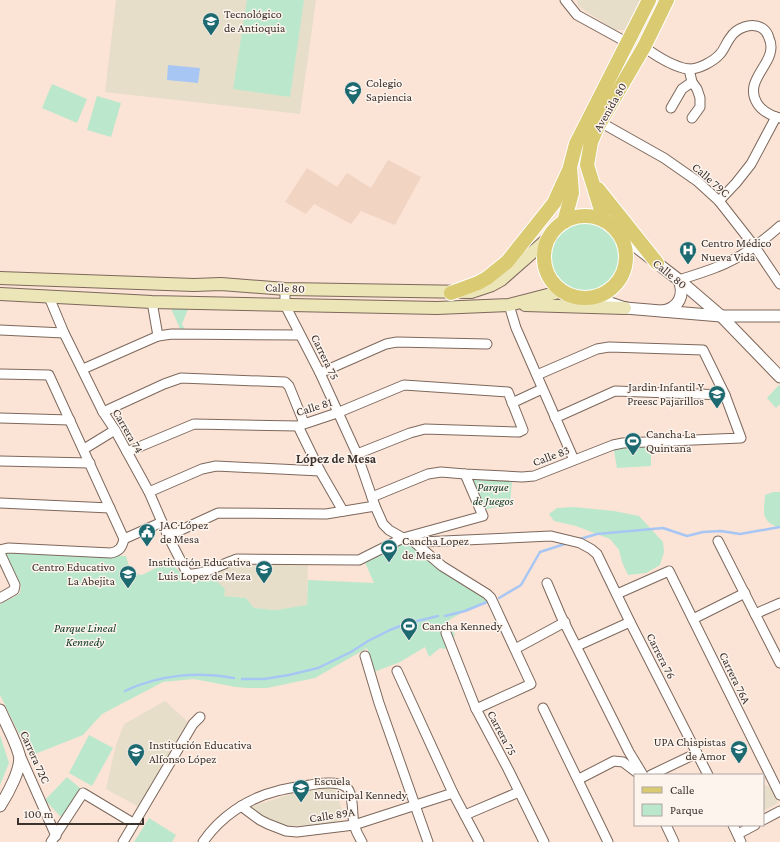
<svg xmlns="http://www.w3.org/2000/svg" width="780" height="842" viewBox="0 0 780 842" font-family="'Crimson Pro',serif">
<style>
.built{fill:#f2d4c3}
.education{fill:#e7dec9}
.green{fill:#bbe8cc}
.water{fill:#a8c6f4}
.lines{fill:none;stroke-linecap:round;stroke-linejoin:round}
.stream{stroke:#a8c6f4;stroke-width:2.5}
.minor-casing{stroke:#7d685c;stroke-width:11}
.tertiary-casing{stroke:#7d685c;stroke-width:13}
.secondary-casing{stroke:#7d685c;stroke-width:14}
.primary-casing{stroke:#fff;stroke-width:16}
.minor{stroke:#fff;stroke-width:9}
.tertiary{stroke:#fff;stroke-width:11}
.secondary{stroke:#ece5b8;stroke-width:12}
.primary{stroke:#daca71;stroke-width:14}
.labels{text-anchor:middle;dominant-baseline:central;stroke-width:3;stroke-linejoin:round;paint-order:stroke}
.poi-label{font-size:12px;fill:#3c322d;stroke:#fef4ee;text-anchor:start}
.street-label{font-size:12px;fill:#3c322d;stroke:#fef4ee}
.park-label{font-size:12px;font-style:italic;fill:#08351f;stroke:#fef4ee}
.neighbourhood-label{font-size:13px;font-weight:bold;fill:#3c322d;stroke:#fef4ee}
</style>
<rect width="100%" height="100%" fill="#fbe3d5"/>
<!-- built -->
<polygon class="built" points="388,160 421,177 395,225 361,211 351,224 314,204 306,214 285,202 307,168 337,187 347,173 371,188"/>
<!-- education -->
<g class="education">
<polygon points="116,0 316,0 300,114 105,92"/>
<polygon points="577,0 640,0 625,30 615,30 578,6"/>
<polygon points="231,563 308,563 307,605 276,610 254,608 246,598 224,596 208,573"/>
<polygon points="165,701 188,722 139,807 106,789 116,745 124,724"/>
<polygon points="763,784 771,788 778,803 763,811"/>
<polygon points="332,786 337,792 344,818 328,825 286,826 266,820 247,808 307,789"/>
</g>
<!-- green -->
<g class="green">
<polygon points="247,0 304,0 290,97 233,89"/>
<polygon points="52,84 87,99 77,123 42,108"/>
<polygon points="97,96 121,103 111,137 87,130"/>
<circle cx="586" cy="257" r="35"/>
<polygon points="189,307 182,324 185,330 180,329 171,308"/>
<polygon points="779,385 780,386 780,405 779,405 776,408 767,398"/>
<polygon points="613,445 651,446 651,466 617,468"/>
<polygon points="473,480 512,481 510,504 483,510"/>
<path d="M 773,492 L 780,492 L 780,528 C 760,521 764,513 765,495 Z"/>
<polygon points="574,507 614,511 639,516 663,542 664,552 660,565 646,573 628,575 622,562 619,550 610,539 576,526 554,521 549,514 557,508"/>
<polygon points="402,543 412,545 441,571 484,597 487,602 465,611 449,620 455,635 445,649 440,648 429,657 425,647 400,662 374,672 367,648 315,678 267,688 248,688 236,687 194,679 163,682 102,714 83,735 30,756 0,695 0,604 14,597 20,593 21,585 5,553 126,556 131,573 142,575 169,561 182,574 189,578 208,573 225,589 224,596 246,598 254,608 276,610 307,605 308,580 374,583 364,560"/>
<polygon points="0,735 9,763 0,785"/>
<polygon points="89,735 113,748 92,786 69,773"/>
<polygon points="67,777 81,789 61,817 45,800"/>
<polygon points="149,818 176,835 172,842 134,842"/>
</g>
<!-- water -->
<polygon class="water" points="168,65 200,68 198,83 167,80"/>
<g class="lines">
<!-- stream -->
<g class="stream">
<polyline points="580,539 597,534 663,528 687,536 703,532 721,531 740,534 780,527"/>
<polyline points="499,598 521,585 540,552 568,543"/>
<polyline points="445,616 465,611 487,602"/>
<polyline points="242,679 264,679 289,675 318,668 351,652 368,641 390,630 405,624 438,616"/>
<path d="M 125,691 C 158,675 198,671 234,678"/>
</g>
<!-- minor casing -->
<g class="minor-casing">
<g id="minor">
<polyline points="565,0 577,15 628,43"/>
<path d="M 644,47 C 655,55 674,67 688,69 C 698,70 714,61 720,54 C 724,50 726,43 730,38 C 736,28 751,22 762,28 C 765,30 768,34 769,38 C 780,62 742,78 757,103 C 761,110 768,114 776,117"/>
<polyline points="689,69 692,82 697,89 700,98 700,107 692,118"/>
<polyline points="671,108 682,89 692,82"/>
<polyline points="600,122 664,158 697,181 719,201 755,247 780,284"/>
<polyline points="719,201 736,183 751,164 776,117 780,118"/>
<path d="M 679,280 C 691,276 705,272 717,267 C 741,258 761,243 780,226"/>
<polyline points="285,289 285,305 320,373 357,454 375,506 383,524 389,530 403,538 421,542 551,536 580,543 591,549 597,554 630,622 708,775"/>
<path d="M 49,297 L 64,333 L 103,412 L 115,430 L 149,492 L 168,536 L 187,573 C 198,578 224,563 237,559 L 359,560 L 403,538 L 483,516 L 465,474"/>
<polyline points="152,302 158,336"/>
<polyline points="509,305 516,328 574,460"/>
<polyline points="0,330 64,333"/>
<polyline points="83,369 158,336 172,334 300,335"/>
<polyline points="320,373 386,344 397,342 487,344"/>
<polyline points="0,374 49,375 124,539"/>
<polyline points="512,403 542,389"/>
<polyline points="103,412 164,384 181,378 285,382 289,386 304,423"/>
<polyline points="0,418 70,420"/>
<polyline points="555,418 615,391 725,395"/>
<polyline points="298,426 320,471 343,511"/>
<polyline points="84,449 115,430"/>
<polyline points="127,452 194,424 298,426 337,413 404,385 508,392 523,430 519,432 425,429 410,433 357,454"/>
<polyline points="0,461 90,463"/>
<polyline points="149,492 202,469 216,466 320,471"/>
<polyline points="372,497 428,474 441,472 465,474 522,477 534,476 613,445 623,443 741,438 725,395 703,350 609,347 597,349 537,375"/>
<polyline points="0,503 110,508"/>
<polyline points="168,536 218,513 326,514 375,506"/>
<polyline points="124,539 162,522"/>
<polyline points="413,541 442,566 487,594 491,598 531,684 476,709"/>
<polyline points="718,541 780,663"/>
<path d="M 0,550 L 8,548 L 111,553 C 120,551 122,547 124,539"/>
<polyline points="0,553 15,585 14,590 0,598"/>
<polyline points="547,583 561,616 629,752 643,775"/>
<polyline points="617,594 669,571 780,795"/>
<polyline points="755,614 780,603"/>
<polyline points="693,619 745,593"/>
<polyline points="446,633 476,709 508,769 544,842"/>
<polyline points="577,646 630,622"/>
<polyline points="515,649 565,622"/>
<polyline points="365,656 379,703 428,842"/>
<polyline points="397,671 453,793 479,842"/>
<polyline points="543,708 608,842"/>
<polyline points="20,755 56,836"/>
<polyline points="651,775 697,753"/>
<polyline points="579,779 614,761 623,762 640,775"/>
<polyline points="241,806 260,820 268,824 286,831 297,832 354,825 453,793"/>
<polyline points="465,815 519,792"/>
<polyline points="763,820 780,811"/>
<polyline points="666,825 674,842"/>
<polyline points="733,825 741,842"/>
<polyline points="738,834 755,825"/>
<polyline points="51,842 83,793 133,823"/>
<polyline points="123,842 193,724 200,717"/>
<path d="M 203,842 C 220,817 248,798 277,791 C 288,788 299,787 310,785 C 319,783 338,781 346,787 C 354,793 352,815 354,825 C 356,831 359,837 362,842"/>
</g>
</g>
<!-- tertiary casing -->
<g class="tertiary-casing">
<g id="tertiary">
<polyline points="618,233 679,280 721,316 780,377"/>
<polyline points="592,297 625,308 721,316 780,316"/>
<path d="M 663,311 C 679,308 685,295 679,280"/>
<path d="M 0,710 C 6,724 15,740 19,754 C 23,767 7,795 0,806"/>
</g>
</g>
<!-- secondary casing -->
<g class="secondary-casing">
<g id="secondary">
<polyline points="0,278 194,285 221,284 285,289 471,292 492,285 501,280 551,236"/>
<polyline points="0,294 152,302 437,308 509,305 563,291"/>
<polyline points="525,305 625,308"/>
</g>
</g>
<!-- primary casing -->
<g class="primary-casing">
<g id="primary">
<polyline points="598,189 657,263"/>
<circle cx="585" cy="257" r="41"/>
<polyline points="604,220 587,165 591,142 598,126 644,47 667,0"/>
<polyline points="564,222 572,193 570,167 576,144 649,0"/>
<polyline points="451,293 478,283 487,278 507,262 554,203 570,168"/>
</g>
</g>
<!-- minor -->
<use href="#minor" class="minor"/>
<!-- tertiary -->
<use href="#tertiary" class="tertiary"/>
<!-- secondary -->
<use href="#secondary" class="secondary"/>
<!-- primary -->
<use href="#primary" class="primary"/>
</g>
<!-- icons -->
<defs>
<g id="university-pin" transform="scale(0.9)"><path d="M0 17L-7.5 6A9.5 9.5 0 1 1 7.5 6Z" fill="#1d6970" stroke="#fef4ee"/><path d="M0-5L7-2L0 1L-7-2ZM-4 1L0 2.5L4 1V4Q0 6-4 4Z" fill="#fff"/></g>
<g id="school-pin" transform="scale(0.9)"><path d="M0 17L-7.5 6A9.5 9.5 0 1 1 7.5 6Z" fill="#1d6970" stroke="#fef4ee"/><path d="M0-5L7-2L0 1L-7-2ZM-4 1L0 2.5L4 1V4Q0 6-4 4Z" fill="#fff"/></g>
<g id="hospital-pin" transform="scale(0.9)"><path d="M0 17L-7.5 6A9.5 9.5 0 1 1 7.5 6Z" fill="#1d6970" stroke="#fef4ee"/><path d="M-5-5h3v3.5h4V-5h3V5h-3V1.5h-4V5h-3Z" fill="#fff"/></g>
<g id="stadium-pin" transform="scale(0.9)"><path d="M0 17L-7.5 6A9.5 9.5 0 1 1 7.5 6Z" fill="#1d6970" stroke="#fef4ee"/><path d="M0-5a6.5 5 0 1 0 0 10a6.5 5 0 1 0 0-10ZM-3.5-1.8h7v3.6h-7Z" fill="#fff"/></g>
<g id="civic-pin" transform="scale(0.9)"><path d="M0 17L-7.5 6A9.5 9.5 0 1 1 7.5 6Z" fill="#1d6970" stroke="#fef4ee"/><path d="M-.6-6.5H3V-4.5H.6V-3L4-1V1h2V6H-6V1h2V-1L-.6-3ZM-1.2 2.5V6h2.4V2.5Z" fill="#fff"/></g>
</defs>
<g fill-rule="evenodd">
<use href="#university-pin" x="211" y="21"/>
<use href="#school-pin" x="353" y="90"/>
<use href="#hospital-pin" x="688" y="250"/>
<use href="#school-pin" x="717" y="394"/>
<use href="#stadium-pin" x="633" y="441"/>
<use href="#civic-pin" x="147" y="532"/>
<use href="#stadium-pin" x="389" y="548"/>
<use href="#school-pin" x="264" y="569"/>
<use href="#school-pin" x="128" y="574"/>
<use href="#stadium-pin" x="409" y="626"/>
<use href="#school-pin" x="739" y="749"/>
<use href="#school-pin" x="136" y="752"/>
<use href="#university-pin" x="301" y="788"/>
</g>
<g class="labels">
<!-- poi labels -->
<g class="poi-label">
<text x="224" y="14">Tecnológico<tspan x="224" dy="14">de Antioquia</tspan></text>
<text x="366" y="83">Colegio<tspan x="366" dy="14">Sapiencia</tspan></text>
<text x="701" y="243">Centro Médico<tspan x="701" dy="14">Nueva Vida</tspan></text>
<text x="704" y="387" text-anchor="end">Jardin Infantil Y<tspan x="704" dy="14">Preesc Pajarillos</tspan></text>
<text x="646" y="434">Cancha La<tspan x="646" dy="14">Quintana</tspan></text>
<text x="160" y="525">JAC López<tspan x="160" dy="14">de Mesa</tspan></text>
<text x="402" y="541">Cancha Lopez<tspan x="402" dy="14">de Mesa</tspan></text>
<text x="251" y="562" text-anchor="end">Institución Educativa<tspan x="251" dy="14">Luis Lopez de Meza</tspan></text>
<text x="115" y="567" text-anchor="end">Centro Educativo<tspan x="115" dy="14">La Abejita</tspan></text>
<text x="422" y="626">Cancha Kennedy</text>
<text x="726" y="742" text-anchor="end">UPA Chispistas<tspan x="726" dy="14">de Amor</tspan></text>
<text x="149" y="745">Institución Educativa<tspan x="149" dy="14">Alfonso López</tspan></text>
<text x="314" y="781">Escuela<tspan x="314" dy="14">Municipal Kennedy</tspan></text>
</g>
<!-- street labels -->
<g class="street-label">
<text transform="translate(610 107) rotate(-60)">Avenida 80</text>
<text transform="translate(711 180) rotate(41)">Calle 79C</text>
<text transform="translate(670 274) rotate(39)">Calle 80</text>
<text transform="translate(285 288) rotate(2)">Calle 80</text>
<text transform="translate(325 357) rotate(64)">Carrera 75</text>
<text transform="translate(314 407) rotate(-17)">Calle 81</text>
<text transform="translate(128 431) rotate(60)">Carrera 74</text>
<text transform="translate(551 456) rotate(-21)">Calle 83</text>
<text transform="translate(661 656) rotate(63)">Carrera 76</text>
<text transform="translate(735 678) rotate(64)">Carrera 76A</text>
<text transform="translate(502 733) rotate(62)">Carrera 75</text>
<text transform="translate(35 757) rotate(66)">Carrera 72C</text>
<text transform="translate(332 815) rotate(-9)">Calle 89A</text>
</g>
<!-- park labels -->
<g class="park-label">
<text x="493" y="487">Parque<tspan x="493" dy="14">de Juegos</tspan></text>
<text x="85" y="628">Parque Lineal<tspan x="85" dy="14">Kennedy</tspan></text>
</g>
<!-- neighbourhood labels -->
<g class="neighbourhood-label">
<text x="336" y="458">López de Mesa</text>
</g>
</g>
<!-- legend -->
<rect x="634" y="774" width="130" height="52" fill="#fef4ee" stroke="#b0a6a1"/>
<rect x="642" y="787" width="20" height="6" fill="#daca71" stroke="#b0a6a1"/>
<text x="670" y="794" font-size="12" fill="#3c322d">Calle</text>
<rect x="642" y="804" width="20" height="12" fill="#bbe8cc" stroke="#b0a6a1"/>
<text x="670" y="814" font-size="12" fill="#3c322d">Parque</text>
<!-- scale -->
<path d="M18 818v6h125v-6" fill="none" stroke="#3c322d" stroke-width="2"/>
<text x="24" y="818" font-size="12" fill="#3c322d" stroke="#fef4ee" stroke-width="3" paint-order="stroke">100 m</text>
</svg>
